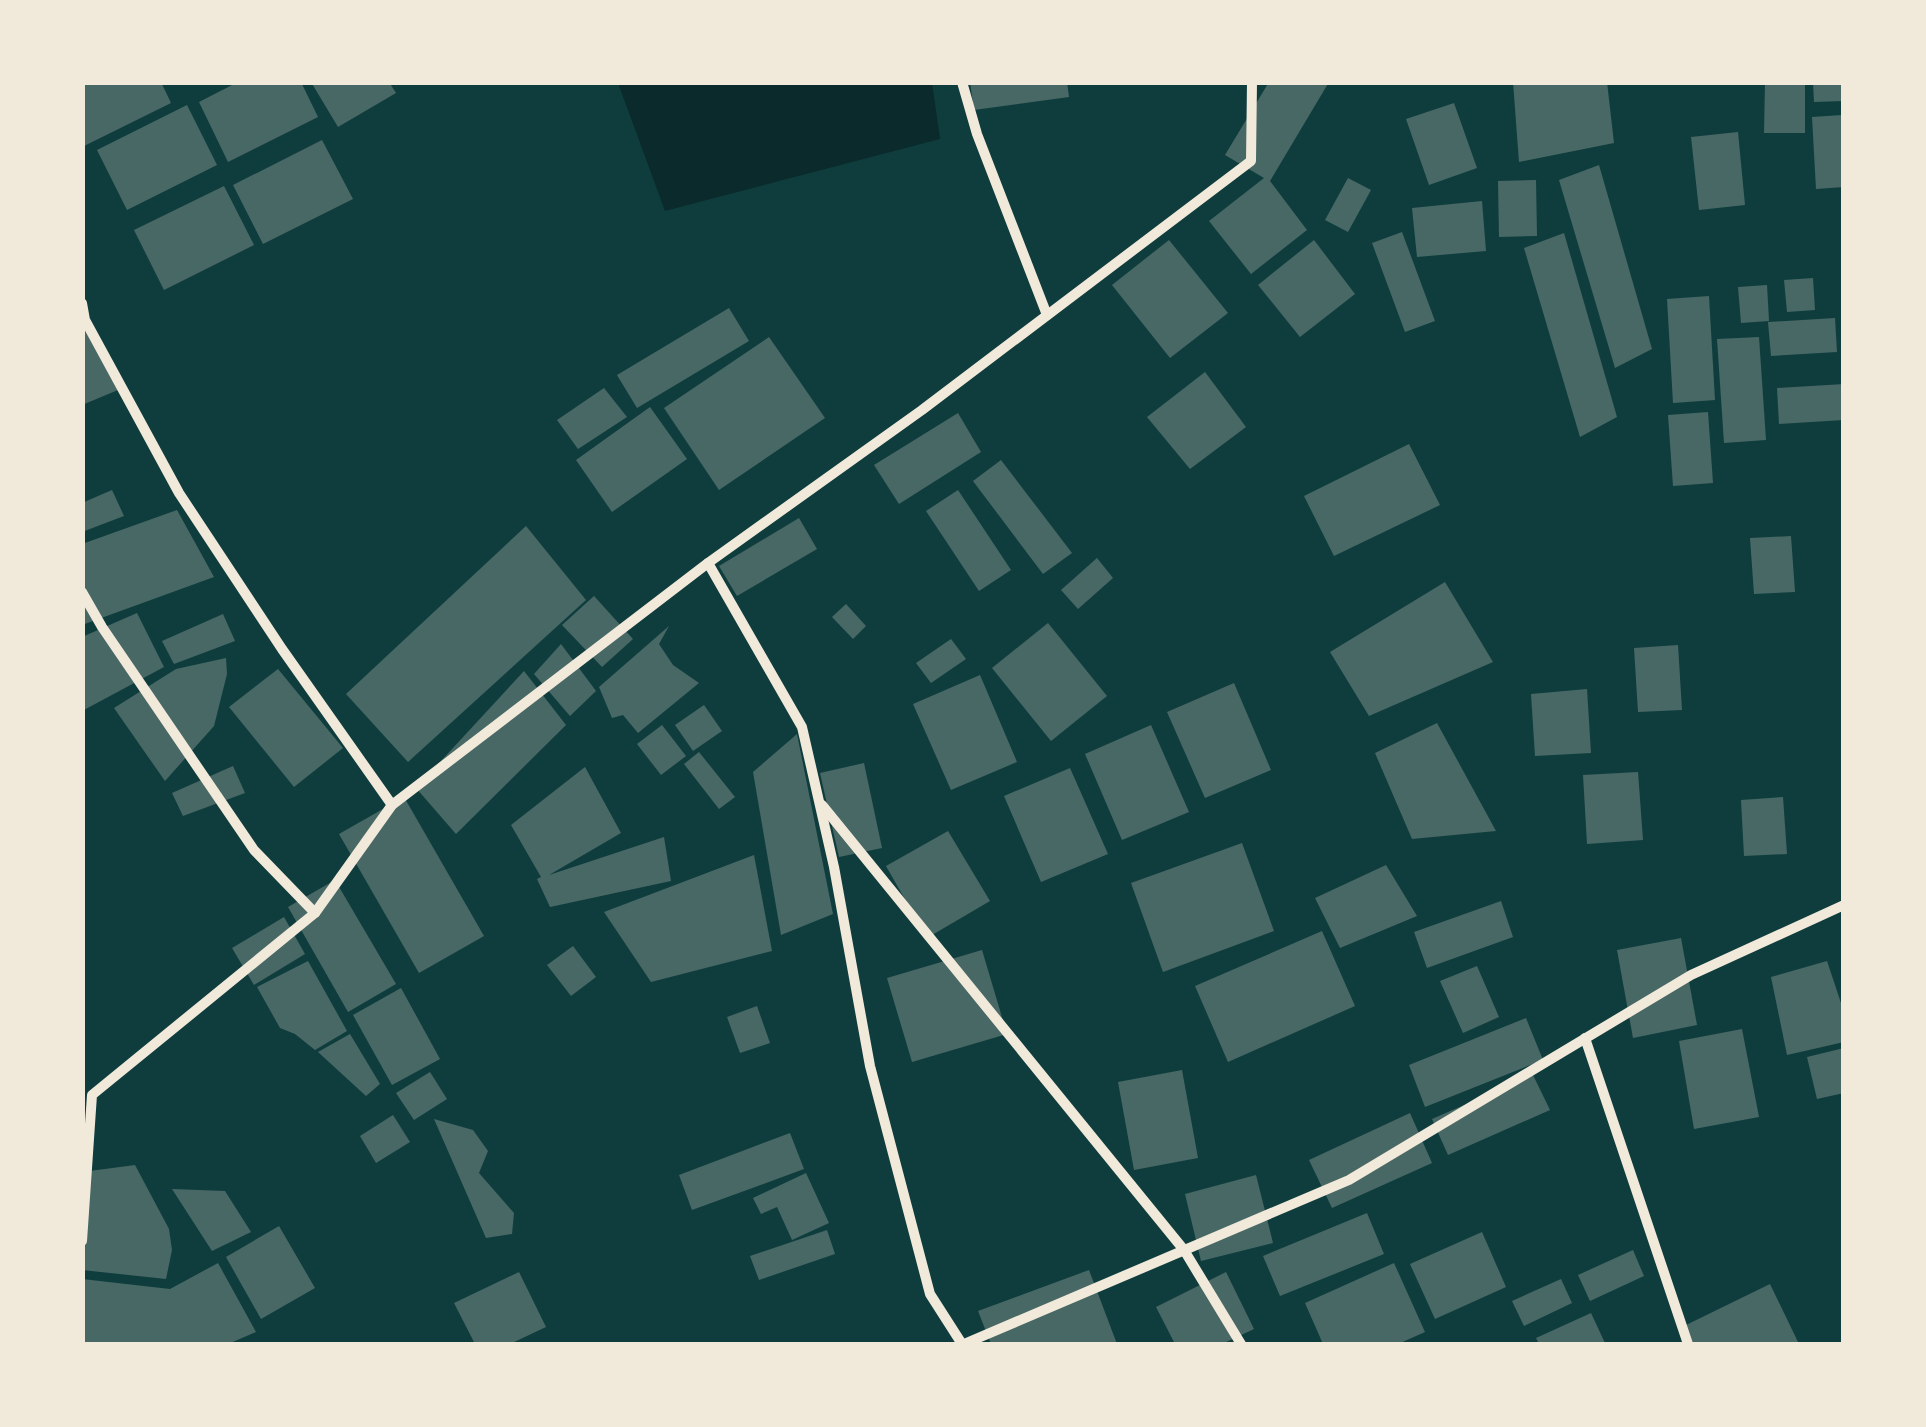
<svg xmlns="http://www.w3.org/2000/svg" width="1926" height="1427" viewBox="0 0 1926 1427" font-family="Helvetica,sans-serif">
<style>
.water{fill:#0a2a2b}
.building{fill:#486865}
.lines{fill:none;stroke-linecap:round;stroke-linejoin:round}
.minor{stroke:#f1e9da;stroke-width:10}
</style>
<rect width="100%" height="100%" fill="#0f3d3e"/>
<!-- water -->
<polygon class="water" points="618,83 932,83 940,139 665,211"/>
<!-- building -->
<g class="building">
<polygon points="82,82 161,82 171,103 82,147"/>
<polygon points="238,82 301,82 318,117 228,162 199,102"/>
<polygon points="311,82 389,82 396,93 338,127"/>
<polygon points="970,82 1067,82 1069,97 974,110"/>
<polygon points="1269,82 1329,82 1270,181 1307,230 1251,274 1209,221 1264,178 1225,155"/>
<polygon points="1513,82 1607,82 1614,143 1519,162"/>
<polygon points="1765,82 1805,82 1805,133 1764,133"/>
<polygon points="1813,82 1844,82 1844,101 1814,102"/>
<polygon points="1454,103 1477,168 1429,185 1406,119"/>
<polygon points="187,105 217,165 127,210 97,150"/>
<polygon points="1842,115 1844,187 1816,189 1812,117"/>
<polygon points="1738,132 1745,205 1699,210 1691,137"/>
<polygon points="322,140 353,199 263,244 233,185"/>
<polygon points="1599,165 1652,349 1615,368 1559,180"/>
<polygon points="1348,178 1371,190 1348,232 1325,220"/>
<polygon points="1536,180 1537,236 1499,237 1498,181"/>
<polygon points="224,186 254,245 164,290 134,230"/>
<polygon points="1482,201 1486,251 1417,257 1412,208"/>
<polygon points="1402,232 1435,321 1405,332 1372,243"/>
<polygon points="1564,233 1617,417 1580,437 1524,248"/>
<polygon points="1169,240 1228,313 1170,358 1112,285"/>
<polygon points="1314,240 1355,294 1300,337 1258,285"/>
<polygon points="1813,278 1815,310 1787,312 1784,280"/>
<polygon points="1767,285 1769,321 1741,323 1738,287"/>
<polygon points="1709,296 1715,400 1673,403 1667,299"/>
<polygon points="82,308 118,390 82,405"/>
<polygon points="729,308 749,341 637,408 617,375"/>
<polygon points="1835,318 1837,352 1771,356 1768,322"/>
<polygon points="769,337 825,418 719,490 664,408"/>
<polygon points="1759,337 1766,440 1724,443 1717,339"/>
<polygon points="1205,372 1246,427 1190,469 1147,417"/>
<polygon points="1844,384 1844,420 1779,424 1777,388"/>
<polygon points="604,388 627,417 578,449 557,420"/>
<polygon points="650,407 687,459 612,512 576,460"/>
<polygon points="1708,412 1713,483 1673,486 1668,415"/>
<polygon points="958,413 981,452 899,504 874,465"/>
<polygon points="1409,444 1440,505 1334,556 1304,496"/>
<polygon points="1001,460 1072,553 1043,574 973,481"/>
<polygon points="112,490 124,516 82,532 82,503"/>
<polygon points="958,490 1011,570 979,591 926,511"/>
<polygon points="177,510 214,577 82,625 82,544"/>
<polygon points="799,518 817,549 737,596 719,566"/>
<polygon points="526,526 586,600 408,762 346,694"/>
<polygon points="1791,536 1795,592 1754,594 1750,538"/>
<polygon points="1097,558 1113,578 1078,609 1061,590"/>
<polygon points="1445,582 1493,662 1369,716 1330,652"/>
<polygon points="594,596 633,639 602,667 562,625"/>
<polygon points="846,604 866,626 853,639 832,617"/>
<polygon points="137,613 164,667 82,711 82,637"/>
<polygon points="223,614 235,641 174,664 162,641"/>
<polygon points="1048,623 1107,696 1051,741 992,668"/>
<polygon points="669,626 659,644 673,665 699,683 638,733 623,715 612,718 599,687"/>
<polygon points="951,639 966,659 931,683 916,663"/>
<polygon points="561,644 596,691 570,716 534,674"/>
<polygon points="1678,645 1682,710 1638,712 1634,648"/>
<polygon points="226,658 227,674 214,726 165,781 114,708 176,669"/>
<polygon points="278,669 343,748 294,787 229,707"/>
<polygon points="524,671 566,725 456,834 416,788"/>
<polygon points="980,675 1017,762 951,790 913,704"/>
<polygon points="1234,683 1271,770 1205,798 1167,712"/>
<polygon points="1587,689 1591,753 1535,756 1531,694"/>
<polygon points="704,705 722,731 693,751 675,725"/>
<polygon points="1437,723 1496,831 1412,839 1375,753"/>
<polygon points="662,725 686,756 661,775 637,744"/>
<polygon points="1151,725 1189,812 1122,840 1085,754"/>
<polygon points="797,734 833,914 781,935 753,772"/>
<polygon points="699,752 735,797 719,809 684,764"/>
<polygon points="864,763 882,848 839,857 820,773"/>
<polygon points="233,766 245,793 183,816 172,793"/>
<polygon points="585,767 621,833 549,875 664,837 671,881 550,907 537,879 541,877 511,825"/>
<polygon points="1070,768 1108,854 1041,882 1004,796"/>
<polygon points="1638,772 1643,840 1587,844 1583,775"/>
<polygon points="404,797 484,936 419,973 339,834"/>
<polygon points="1783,797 1787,854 1744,856 1741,800"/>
<polygon points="948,831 990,901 927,938 886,866"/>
<polygon points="1242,843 1274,931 1163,972 1131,883"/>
<polygon points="754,855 772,951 651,982 604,912"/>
<polygon points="1386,865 1417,916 1340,948 1315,898"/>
<polygon points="335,880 396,984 348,1012 288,907"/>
<polygon points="1501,901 1513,937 1427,968 1414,932"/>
<polygon points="284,917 305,954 254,985 232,948"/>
<polygon points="1322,931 1355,1006 1228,1062 1195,986"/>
<polygon points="1681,938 1697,1025 1633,1038 1617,950"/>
<polygon points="573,946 596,977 571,996 547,965"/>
<polygon points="982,950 1007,1034 912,1062 887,978"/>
<polygon points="308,961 347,1031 315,1050 295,1034 280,1028 257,987"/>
<polygon points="1827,961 1844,1012 1844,1042 1787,1055 1771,977"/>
<polygon points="1477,966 1499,1017 1463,1033 1440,981"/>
<polygon points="401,988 440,1059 392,1085 353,1015"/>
<polygon points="757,1006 770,1043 740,1053 727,1017"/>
<polygon points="1526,1018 1543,1060 1425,1107 1409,1065"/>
<polygon points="1742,1029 1759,1117 1694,1129 1679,1041"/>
<polygon points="350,1034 380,1084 366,1096 318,1052"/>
<polygon points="1844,1048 1844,1093 1817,1099 1807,1057"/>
<polygon points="1182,1070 1198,1158 1134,1170 1118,1082"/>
<polygon points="430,1072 447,1099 414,1120 396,1093"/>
<polygon points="1533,1075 1550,1110 1448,1155 1432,1119"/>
<polygon points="1410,1113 1432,1163 1332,1208 1309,1160"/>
<polygon points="393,1115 410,1142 376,1163 360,1136"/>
<polygon points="434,1119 473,1130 488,1151 479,1173 514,1213 512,1234 486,1238"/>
<polygon points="790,1133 804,1169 692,1210 679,1175"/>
<polygon points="135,1165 169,1229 172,1250 166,1279 82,1270 82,1172"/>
<polygon points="806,1173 829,1223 792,1240 777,1207 761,1214 753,1198"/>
<polygon points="1256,1175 1273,1243 1201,1261 1185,1194"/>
<polygon points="172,1189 225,1191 251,1232 212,1251"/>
<polygon points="1367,1213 1384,1254 1280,1296 1263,1256"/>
<polygon points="279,1226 315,1288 261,1319 226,1257"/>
<polygon points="827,1230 835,1254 759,1280 750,1256"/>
<polygon points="1482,1232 1506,1287 1435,1319 1410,1264"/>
<polygon points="1633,1250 1644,1276 1590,1301 1578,1275"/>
<polygon points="218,1263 256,1332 228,1344 82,1342 82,1279 170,1289"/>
<polygon points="1394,1263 1425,1332 1398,1344 1323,1344 1305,1303"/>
<polygon points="1089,1270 1117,1344 991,1344 978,1311"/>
<polygon points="519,1272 546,1327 510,1344 475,1344 454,1303"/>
<polygon points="1226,1272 1254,1329 1222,1344 1175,1344 1156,1307"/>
<polygon points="1561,1279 1572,1303 1524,1326 1512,1301"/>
<polygon points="1770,1284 1799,1344 1693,1344 1684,1326"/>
<polygon points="1591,1313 1605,1343 1539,1344 1536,1338"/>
</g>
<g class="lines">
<!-- minor -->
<g class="minor">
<polyline points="962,82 977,134 1047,315"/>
<polyline points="82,303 85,320 179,493 282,649 392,805"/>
<polyline points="708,563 802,727 834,867 870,1066 930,1294 962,1344"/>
<polyline points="82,592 102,627 254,850 315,913"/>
<polyline points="822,805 1184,1250 1241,1344"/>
<polyline points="1585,1038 1688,1344"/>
<polyline points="82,1241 92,1095 315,913 392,805 708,563 922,410 1251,161 1252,82"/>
<polyline points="964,1344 1349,1180 1691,975 1844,905"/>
</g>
</g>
<!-- border -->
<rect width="1926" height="1427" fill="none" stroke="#f1e9da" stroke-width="170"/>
</svg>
